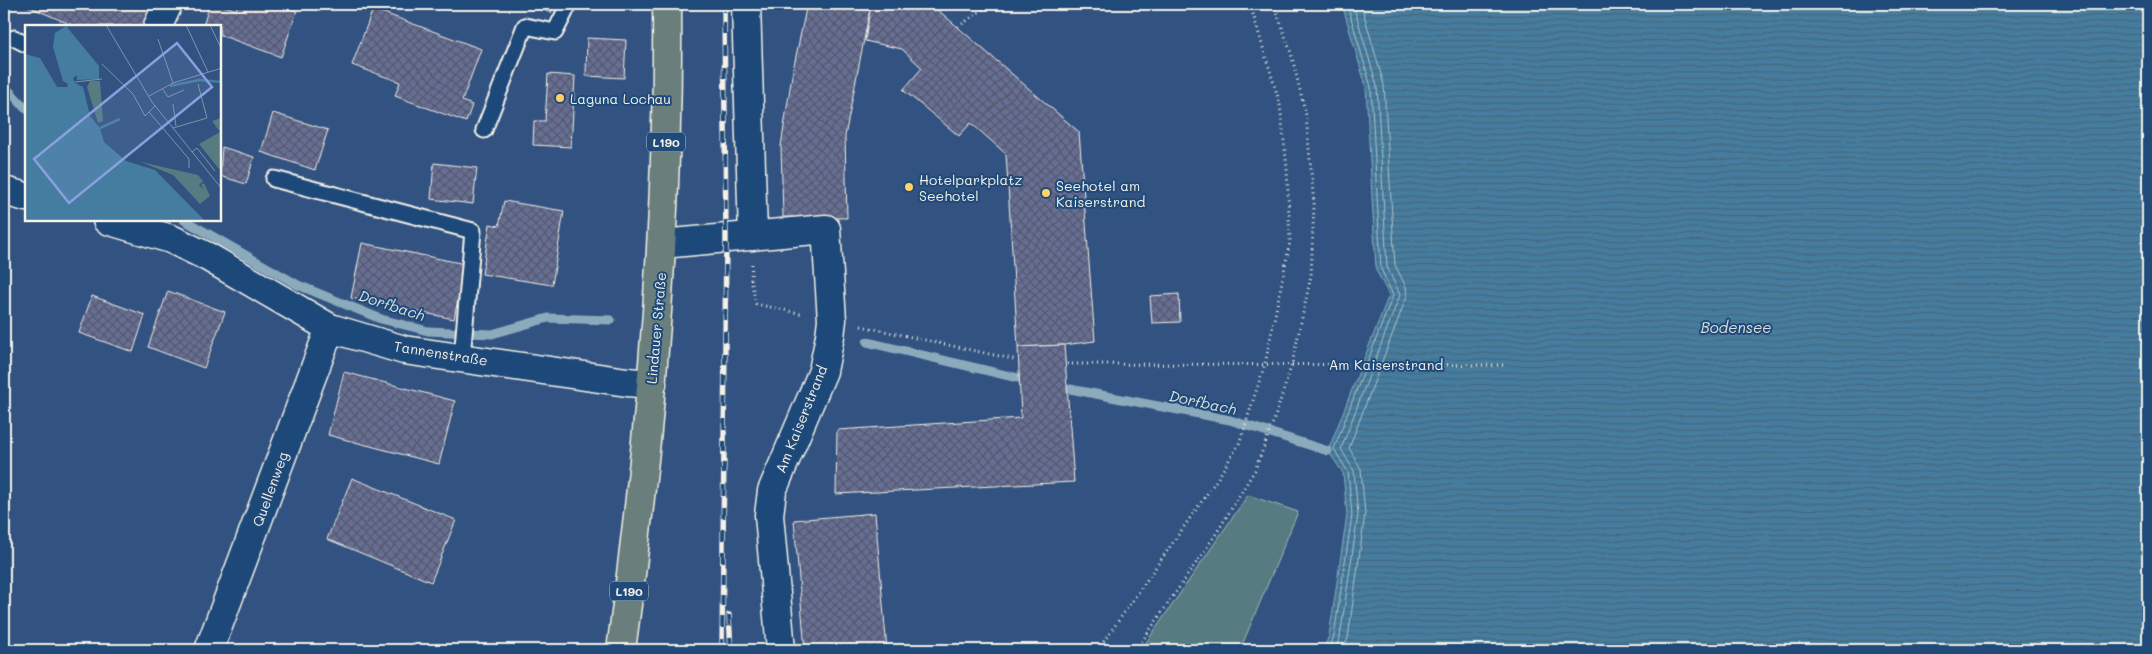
<svg xmlns="http://www.w3.org/2000/svg" width="2152" height="654" viewBox="0 0 2152 654" font-family="Mali,sans-serif">
<style>
.grass{fill:#567b81;stroke:#a5b6b4}
.water{fill:url(#water-rules);stroke:#8babbd}
.lines{fill:none;stroke-linecap:round;stroke-linejoin:round}
.shore{stroke:#aec3cb;stroke-width:1}
.stream{stroke:#8babbd;stroke-width:9}
.building{fill:url(#building-cross-hatch);stroke:#f4f1e8}
.service-casing{stroke:#f4f1e8;stroke-width:19}
.minor-casing{stroke:#f4f1e8;stroke-width:31}
.primary-casing{stroke:#f4f1e8;stroke-width:31}
.path{stroke:#f4f1e8;stroke-width:3;stroke-dasharray:1 4;stroke-linecap:butt}
.service{stroke:#1f4a7a;stroke-width:15}
.minor{stroke:#1f4a7a;stroke-width:28}
.primary{stroke:#6b7f7c;stroke-width:28}
.rail-casing{stroke:#f4f1e8;stroke-width:5.5}
.rail{stroke:#1f4a7a;stroke-width:4;stroke-dasharray:11;stroke-linecap:butt}
.poi-dot{fill:#ffd166;stroke:#1f4a7a;stroke-width:2}
.labels{text-anchor:middle;dominant-baseline:central;stroke-width:4;stroke-linejoin:round;paint-order:stroke}
.shield{fill:#1f4a7a;stroke:#b4bfc7;stroke-width:1}
.shield-label{font-size:12px;font-weight:bold;fill:#f4f1e8}
.poi-label{font-size:14px;fill:#f4f1e8;stroke:#1f4a7a;text-anchor:start}
.street-label{font-size:14px;fill:#f4f1e8;stroke:#1f4a7a}
.water-label{font-size:15px;font-style:italic;fill:#dae0dd;stroke:#1f4a7a}
.inset-river{fill:none;stroke:#457da0;stroke-width:2.5}
.inset-road{fill:none;stroke:#8092aa;stroke-width:1}
.view{fill:#88a0e0;fill-opacity:0.15;stroke:#88a0e0;stroke-width:2.5}
.inset-edge{fill:none;stroke:#f4f1e8;stroke-width:2.5}
</style>
<defs>
<pattern id="water-rules" width="6" height="5" patternUnits="userSpaceOnUse" patternTransform="scale(1.25)"><rect width="6" height="5" fill="#457da0"/><path d="M0 2.5h6" fill="none" stroke="#476578"/></pattern>
<pattern id="building-cross-hatch" width="8" height="8" patternUnits="userSpaceOnUse" patternTransform="scale(1.25)"><rect width="8" height="8" fill="#656e95"/><path d="M0 0l8 8M0 8l8-8" fill="none" stroke="#56596a"/></pattern>
</defs>
<rect width="100%" height="100%" fill="#325381"/>
<filter id="ink" filterUnits="userSpaceOnUse"><feTurbulence type="fractalNoise" baseFrequency=".02" numOctaves="2"/><feDisplacementMap in="SourceGraphic" scale="10" xChannelSelector="R" yChannelSelector="G"/><feConvolveMatrix kernelMatrix="1 2 1 2 8 2 1 2 1" color-interpolation-filters="sRGB"/></filter>
<g filter="url(#ink)">
<!-- grass -->
<polygon class="grass" points="1248,495 1298,512 1240,650 1141,650"/>
<!-- water -->
<polygon class="water" points="1342,4 2148,4 2148,650 1323,650 1329,636 1347,515 1343,473 1328,451 1389,295 1376,270 1366,87"/>
<g class="lines">
<!-- shore -->
<g class="shore">
<polyline points="1329,650 1334,636 1352,515 1348,472 1334,449 1393,295 1381,269 1371,87 1347,4"/>
<polyline points="1335,650 1340,637 1358,515 1354,471 1341,449 1400,295 1387,267 1377,86 1353,4"/>
<polyline points="1343,650 1348,638 1365,514 1361,469 1349,448 1407,296 1406,287 1395,265 1384,85 1361,4"/>
</g>
<!-- stream -->
<g class="stream">
<polyline points="4,85 26,109"/>
<polyline points="184,220 298,285 381,319 428,331 492,334 548,318 611,320"/>
<polyline points="867,342 1018,378"/>
<polyline points="1070,389 1230,420 1328,451"/>
</g>
</g>
<!-- building -->
<g class="building">
<polygon points="23,4 155,4 145,26 74,26"/>
<polygon points="210,4 219,4 236,10 238,4 276,4 297,11 281,57 220,35 220,26 203,26"/>
<polygon points="528,4 554,4 551,13"/>
<polygon points="807,4 871,4 845,136 847,218 783,217 781,146 792,75"/>
<polygon points="871,4 931,4 1079,132 1095,341 1064,345 1018,347 1006,154 971,123 959,136 903,90 922,68 902,49 865,41"/>
<polygon points="373,9 481,49 462,101 472,105 466,122 395,96 400,82 352,65"/>
<polygon points="587,38 626,40 624,78 586,76"/>
<polygon points="548,74 575,76 571,147 533,145 534,121 545,121"/>
<polygon points="273,113 328,130 315,170 261,152"/>
<polygon points="222,147 254,157 246,184 220,176"/>
<polygon points="434,163 477,168 473,204 431,199"/>
<polygon points="504,201 564,211 552,285 482,274 490,224 499,226"/>
<polygon points="362,243 465,264 454,319 351,298"/>
<polygon points="168,291 225,312 204,368 148,347"/>
<polygon points="1179,294 1180,322 1152,323 1150,296"/>
<polygon points="92,296 145,315 133,352 79,333"/>
<polygon points="1064,345 1074,482 836,494 837,430 1021,418 1018,347"/>
<polygon points="344,372 455,401 439,464 328,435"/>
<polygon points="352,478 456,520 431,582 327,539"/>
<polygon points="875,513 887,650 805,650 794,520"/>
</g>
<g class="lines">
<!-- service casing -->
<g class="service-casing">
<g id="service">
<polyline points="14,38 26,44"/>
<polyline points="484,130 525,26 555,32 569,4"/>
<polyline points="274,179 473,231 462,358"/>
</g>
</g>
<!-- minor casing -->
<g class="minor-casing">
<g id="minor">
<polyline points="746,4 753,236"/>
<polyline points="158,26 168,4"/>
<polyline points="4,191 26,197"/>
<polyline points="107,220 171,239 208,257 330,328 404,350 627,382 652,384"/>
<polyline points="662,244 826,229 832,320 830,336 823,371 772,491 769,515 781,650"/>
<polyline points="209,650 330,328"/>
</g>
</g>
<!-- primary casing -->
<g class="primary-casing">
<path id="primary" d="M 621,650 C 651,435 669,221 667,4"/>
</g>
<!-- path -->
<g class="path">
<polyline points="958,27 990,4"/>
<polyline points="752,264 751,279 756,304 803,314"/>
<polyline points="861,326 1017,360"/>
<polyline points="1067,364 1506,365"/>
<polyline points="1098,650 1218,478 1239,444 1265,364 1290,242 1287,168 1280,104 1250,4"/>
<polyline points="1136,650 1214,537 1255,470 1274,420 1292,364 1311,276 1314,204 1306,115 1291,53 1274,4"/>
</g>
<!-- service -->
<use href="#service" class="service"/>
<!-- minor -->
<use href="#minor" class="minor"/>
<!-- primary -->
<use href="#primary" class="primary"/>
<!-- rail casing -->
<g class="rail-casing">
<g id="rail">
<polyline points="729,615 731,650"/>
<polyline points="722,650 726,239 724,4"/>
</g>
</g>
<!-- rail -->
<use href="#rail" class="rail"/>
</g>
</g>
<!-- markers -->
<g class="poi-dot">
<circle cx="560" cy="98" r="5"/>
<circle cx="909" cy="187" r="5"/>
<circle cx="1046" cy="193" r="5"/>
</g>
<g class="labels">
<!-- shield labels -->
<g class="shield">
<rect x="647" y="132.5" width="38" height="19" rx="4"/>
<rect x="610" y="581.5" width="38" height="19" rx="4"/>
</g>
<g class="shield-label">
<text x="666" y="142">L190</text>
<text x="629" y="591">L190</text>
</g>
<!-- poi labels -->
<g class="poi-label">
<text x="570" y="98">Laguna Lochau</text>
<text x="919" y="179">Hotelparkplatz<tspan x="919" dy="16">Seehotel</tspan></text>
<text x="1056" y="185">Seehotel am<tspan x="1056" dy="16">Kaiserstrand</tspan></text>
</g>
<!-- street labels -->
<g class="street-label">
<text transform="translate(656 328) rotate(-85)">Lindauer Straße</text>
<text transform="translate(441 353) rotate(9)">Tannenstraße</text>
<text x="1386" y="364">Am Kaiserstrand</text>
<text transform="translate(801 419) rotate(-68)">Am Kaiserstrand</text>
<text transform="translate(270 489) rotate(-70)">Quellenweg</text>
</g>
<!-- water labels -->
<g class="water-label">
<text transform="translate(392 305) rotate(18)">Dorfbach</text>
<text x="1736" y="327">Bodensee</text>
<text transform="translate(1203 402) rotate(12)">Dorfbach</text>
</g>
</g>
<!-- overview -->
<g transform="translate(25 25)">
<rect width="196" height="196" fill="#325381"/>
<path d="M 65,56 L 75,56 L 78,96 L 73,98 L 62,62 ZM 196,93 L 196,142 L 194,144 L 174,119 L 195,107 L 187,96 ZM 116,137 L 173,150 L 178,156 L 174,160 L 179,165 L 176,160 L 179,158 L 185,171 L 175,179 L 148,150 Z" fill="#567b81"/>
<path d="M 41,1 L 74,41 L 74,54 L 52,55 L 52,50 L 48,53 L 50,58 L 58,62 L 65,91 L 75,103 L 79,117 L 101,136 L 130,145 L 180,196 L 0,196 L 0,29 L 15,33 L 32,62 L 42,62 L 43,59 L 38,56 L 28,22 L 30,8 Z" fill="#457da0"/>
<path class="inset-river" d="M 145,61 L 174,55 L 197,57M 75,103 L 95,94"/>
<path class="inset-road" d="M 81,0 L 127,77 L 197,164M 161,0 L 183,47M 185,0 L 197,25M 133,14 L 148,58M 77,39 L 108,69 L 120,91 L 130,81M 50,57 L 77,54M 137,63 L 143,72 L 159,65M 124,71 L 148,58 L 197,43M 148,79 L 151,101M 124,87 L 164,134 L 164,143M 148,103 L 182,93 L 173,59M 167,127 L 172,123 L 190,146"/>
<path class="view" d="M 152,18 L 187,62 L 44,178 L 9,134 Z"/>
<rect width="196" height="196" class="inset-edge"/>
</g>
<!-- margin -->
<rect width="2152" height="654" fill="none" stroke="#1f4a7a" stroke-width="20"/>
<rect x="10" y="10" width="2132" height="634" fill="none" stroke="#f4f1e8" stroke-width="2" filter="url(#ink)"/>
</svg>
